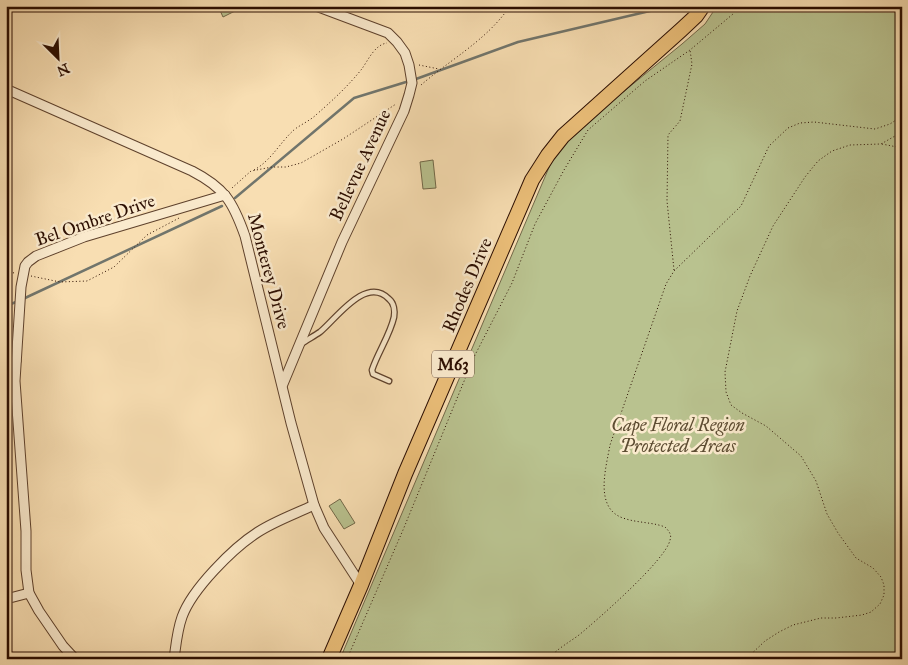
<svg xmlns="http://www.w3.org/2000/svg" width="908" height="665" viewBox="0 0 908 665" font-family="'IM FELL Great Primer',serif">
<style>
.green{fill:#b9c28f;stroke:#726848}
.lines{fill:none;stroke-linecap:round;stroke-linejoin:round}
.stream{stroke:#71756c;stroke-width:2.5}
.lane-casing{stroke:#5e412c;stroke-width:7}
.street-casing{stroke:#5e412c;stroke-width:11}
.primary-casing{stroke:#2b0d00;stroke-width:16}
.path{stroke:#2b0d00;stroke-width:1;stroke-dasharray:1 2.5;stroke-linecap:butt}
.lane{stroke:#faeacd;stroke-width:4.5}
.street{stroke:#faeacd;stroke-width:9}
.primary{stroke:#ecbf79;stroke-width:14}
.labels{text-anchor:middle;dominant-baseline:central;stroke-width:5;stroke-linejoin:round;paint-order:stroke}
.shield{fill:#faeacd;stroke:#694f3e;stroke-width:1}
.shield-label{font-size:16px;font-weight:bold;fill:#2b0d00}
.street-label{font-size:18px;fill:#2b0d00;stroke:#faeacd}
.park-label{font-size:18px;font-style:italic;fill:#5d4c32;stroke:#faeacd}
</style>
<rect width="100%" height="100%" fill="#f8deb2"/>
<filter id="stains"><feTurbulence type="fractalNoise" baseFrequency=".004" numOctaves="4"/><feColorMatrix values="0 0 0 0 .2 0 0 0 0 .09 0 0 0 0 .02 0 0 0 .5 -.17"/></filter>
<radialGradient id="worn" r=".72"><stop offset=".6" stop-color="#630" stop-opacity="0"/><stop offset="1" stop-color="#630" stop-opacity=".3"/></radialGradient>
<!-- green -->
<g class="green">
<polygon points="218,6 232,6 235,11 223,17"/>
<polygon points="717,6 902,6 902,659 340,659 553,158 569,136 682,44 705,24"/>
<polygon points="433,160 436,188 423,189 420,162"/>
<polygon points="340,499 355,523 344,529 329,506"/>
</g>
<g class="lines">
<!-- stream -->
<g class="stream">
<polyline points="837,6 866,11 902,9"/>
<polyline points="416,79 518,42 671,6"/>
<polyline points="235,198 354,98 406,82"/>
<polyline points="25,298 222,206"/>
<polyline points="6,306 16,302"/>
</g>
<!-- lane casing -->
<g class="lane-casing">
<path id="lane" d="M 301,344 C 307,340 314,336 320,332 C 336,319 366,275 389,299 C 394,303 395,311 394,317 C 390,335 378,352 372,370 L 373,374 L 389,381"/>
</g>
<!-- street casing -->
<g class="street-casing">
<g id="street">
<path d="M 6,89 L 192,171 C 225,188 233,202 245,236 L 291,423 L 314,505 L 324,528 L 361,585"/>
<polyline points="6,364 16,361"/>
<polyline points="283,384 342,242 404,111 409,95 412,83 409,65 405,53 397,42 388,33 316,6"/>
<polyline points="6,599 29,593"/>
<polyline points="75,659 63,646 39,611 29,593 26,570 26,531 15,381 21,287 25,266 28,262 36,256 84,237 225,195"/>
<path d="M 174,659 C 176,645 177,631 182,617 C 192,589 233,548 258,532 C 275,521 295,514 314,505"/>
</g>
</g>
<!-- primary casing -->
<g class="primary-casing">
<polyline id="primary" points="329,659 361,585 405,474 532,180 548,155 563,136 681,30 696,16 703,6"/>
</g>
<!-- path -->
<g class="path">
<polyline points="419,65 439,69"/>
<path d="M 421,85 C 451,59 487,40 510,6"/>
<polyline points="882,144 902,148"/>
<path d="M 254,170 C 272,160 280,142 295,129 C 302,124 311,120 317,114 C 333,100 348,86 361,70 C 368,61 374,45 387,43"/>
<polyline points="232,188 251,171 272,167 286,167 301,163 343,139 396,104"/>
<polyline points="674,270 667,201 668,135 680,121 692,64 690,50"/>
<polyline points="6,272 15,273"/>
<polyline points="31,276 60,282 87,281 114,267 147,235 181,217"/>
<polyline points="347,659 403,530 474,357 512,283 535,224 564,170 588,130 645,81 690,50 733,14 735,6"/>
<path d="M 548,659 C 557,649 568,643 579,635 C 597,620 666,560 670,540 C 672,535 669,531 665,527 C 652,522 637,523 623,518 C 594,508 606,468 610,445 L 666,284 L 674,271 L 741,206 L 769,146 L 788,128 L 800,123 L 814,122 L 875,129 L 890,124 L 902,116"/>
<polyline points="746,659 765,641 779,632 793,625 821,618 836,618 862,615 871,612 880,604 884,595 884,585 881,577 873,568 856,558 838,533 827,514 816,481 801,456 766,426 742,413 731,405 726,392 725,372 737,311 750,276 773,226 805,177 818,161 832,151 850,145 881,144 902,132"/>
</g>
<!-- lane -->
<use href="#lane" class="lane"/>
<!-- street -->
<use href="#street" class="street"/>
<!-- primary -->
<use href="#primary" class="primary"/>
</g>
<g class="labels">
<!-- shield labels -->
<rect class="shield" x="432" y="350.5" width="42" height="27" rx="4"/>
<g class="shield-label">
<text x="453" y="364">M63</text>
</g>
<!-- street labels -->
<g class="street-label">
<text transform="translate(360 165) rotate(-65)">Bellevue Avenue</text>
<text transform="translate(95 220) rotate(-19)">Bel Ombre Drive</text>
<text transform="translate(269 271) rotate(75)">Monterey Drive</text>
<text transform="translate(467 285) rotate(-67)">Rhodes Drive</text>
</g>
<!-- park labels -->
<g class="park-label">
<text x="678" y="425">Cape Floral Region<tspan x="678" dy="21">Protected Areas</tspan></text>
</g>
</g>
<!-- margin -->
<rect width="908" height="665" fill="none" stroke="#f8deb2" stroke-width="25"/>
<rect x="8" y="8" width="893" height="650" fill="none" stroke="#2b0d00" stroke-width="2.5"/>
<rect x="12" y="12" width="883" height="640" fill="none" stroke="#2b0d00"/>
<!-- north arrow -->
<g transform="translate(58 58) rotate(156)" stroke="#faeacd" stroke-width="4" paint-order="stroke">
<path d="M0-4L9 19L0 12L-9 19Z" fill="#2b0d00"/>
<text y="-8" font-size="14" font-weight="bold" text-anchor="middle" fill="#2b0d00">N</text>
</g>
<rect width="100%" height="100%" filter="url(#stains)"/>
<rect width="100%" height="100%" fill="url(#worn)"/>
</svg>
